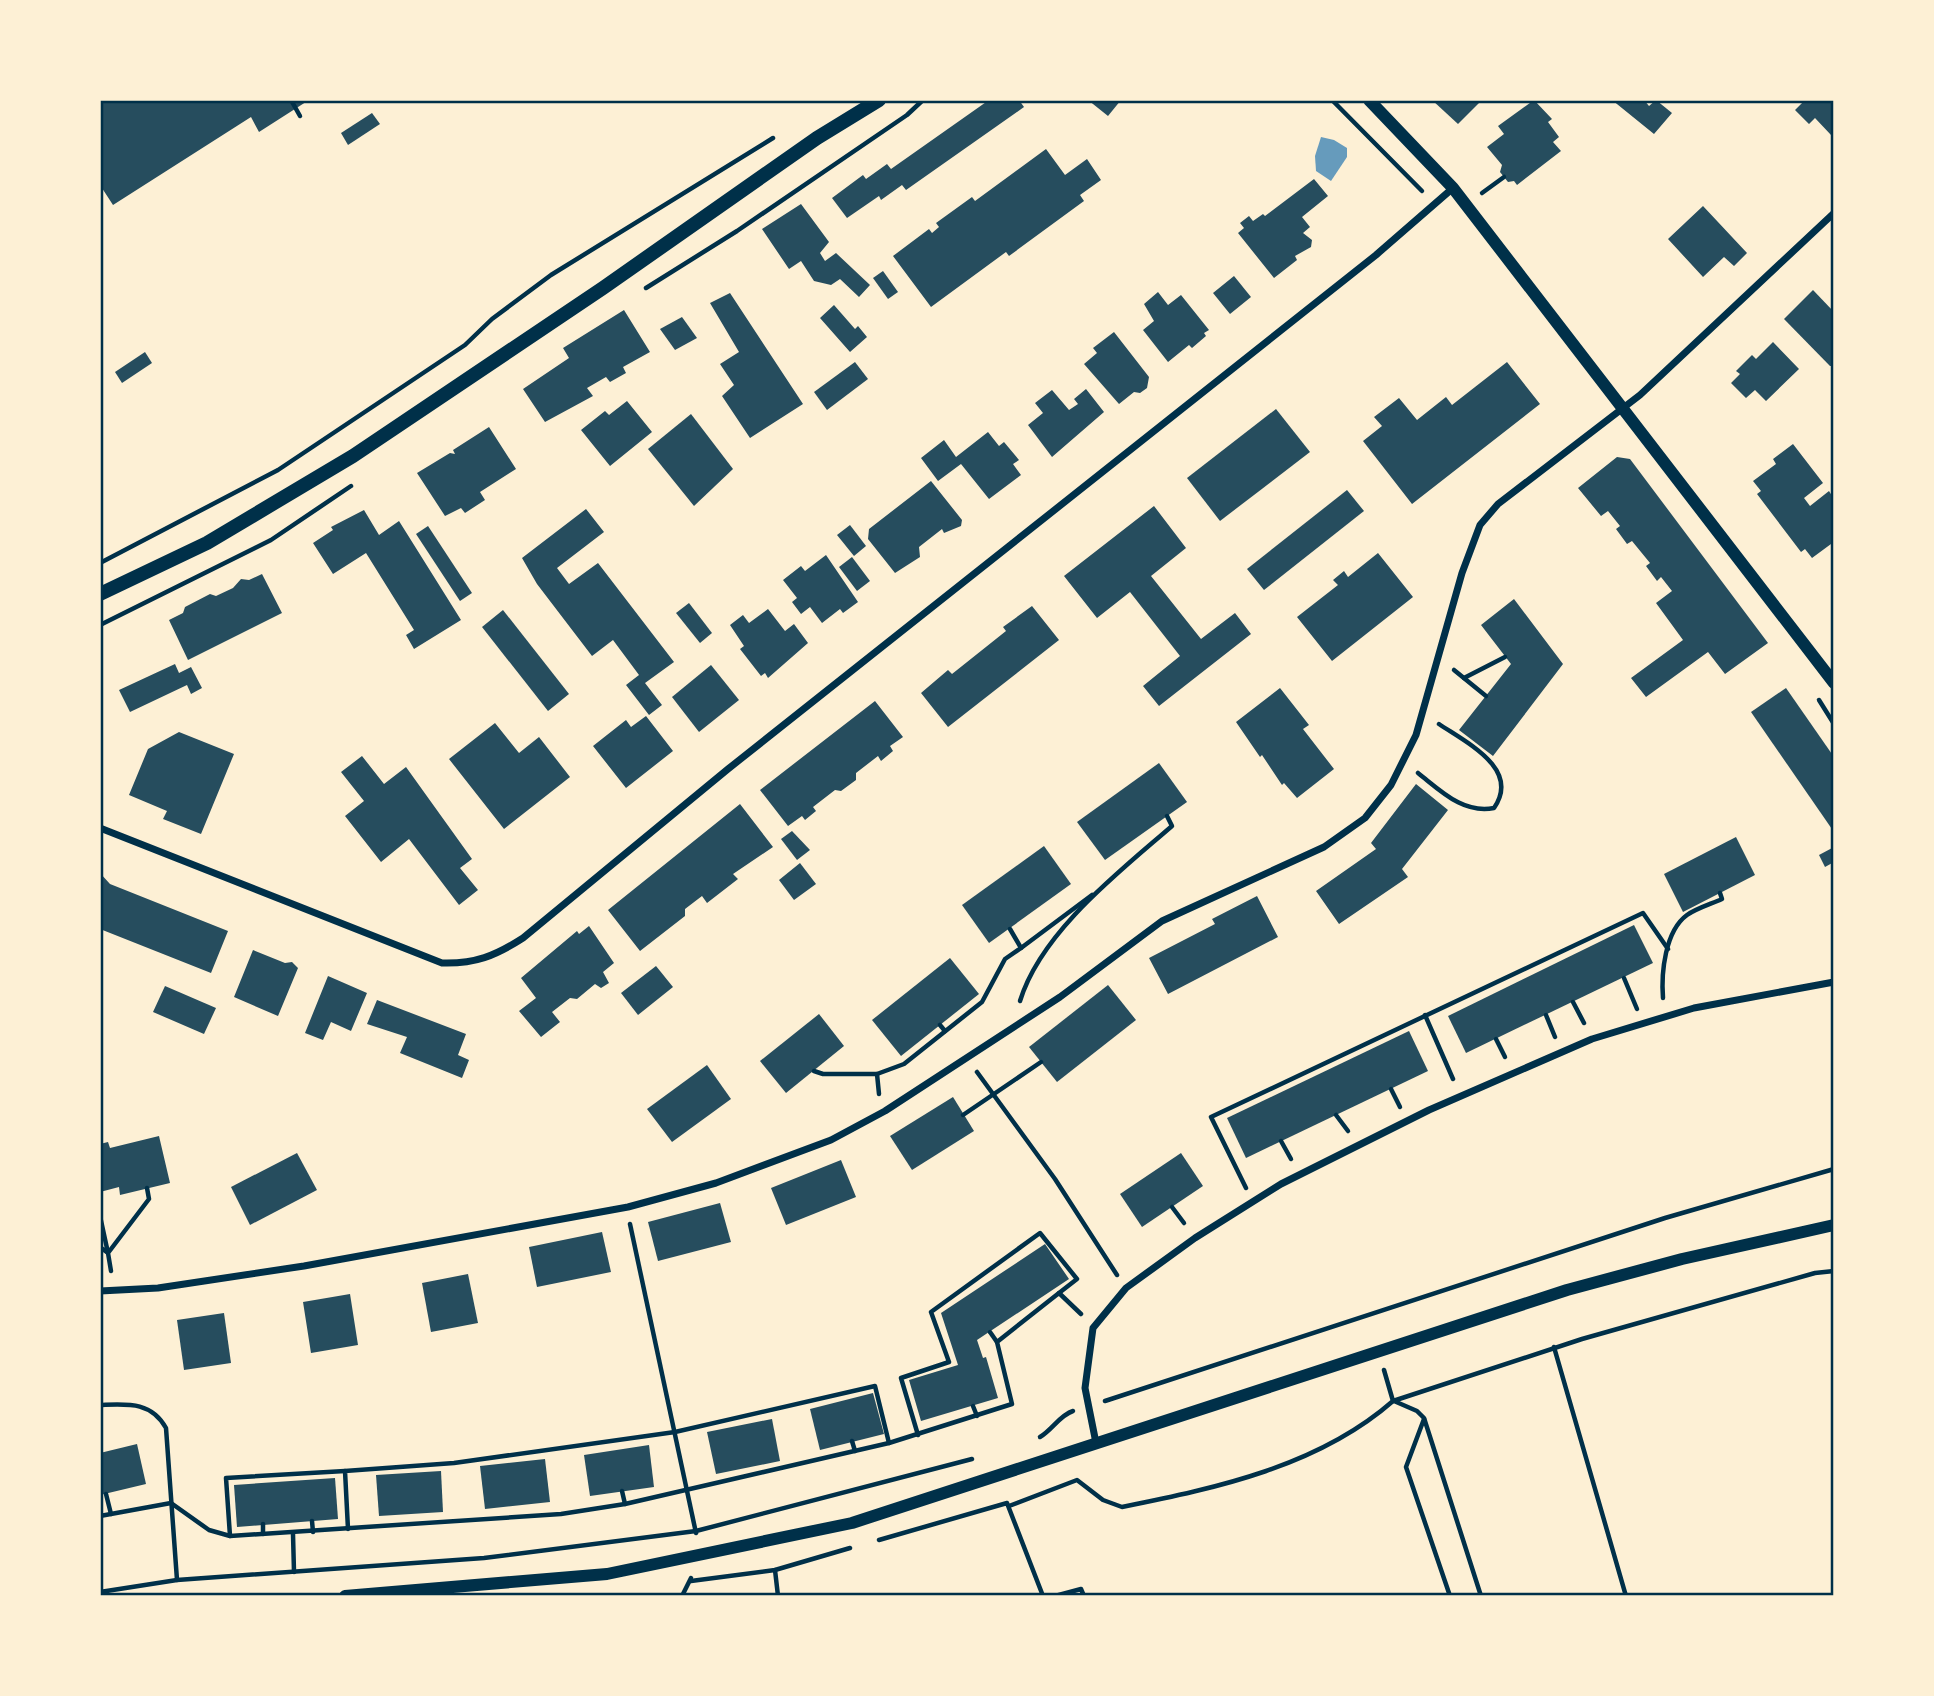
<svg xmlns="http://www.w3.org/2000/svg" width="1934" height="1696" viewBox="0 0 1934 1696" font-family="Inter,sans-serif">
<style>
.water{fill:#669bbc}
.building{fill:#264d5e}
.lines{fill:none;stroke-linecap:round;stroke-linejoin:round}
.path{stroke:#003049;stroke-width:4.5}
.minor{stroke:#003049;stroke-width:7}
.tertiary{stroke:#003049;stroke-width:12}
.secondary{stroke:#003049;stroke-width:14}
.neatline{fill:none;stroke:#003049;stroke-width:2.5}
</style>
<rect width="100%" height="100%" fill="#fdf0d5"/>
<!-- water -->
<polygon class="water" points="1321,137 1334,140 1347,148 1347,157 1331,181 1316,171 1315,156"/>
<!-- building -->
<g class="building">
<polygon points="100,100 309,100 259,132 251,117 113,205 100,185"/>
<polygon points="989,100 1019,100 1024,107 906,190 902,185 881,200 879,196 847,218 832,198 863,175 866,179 887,164 891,169"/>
<polygon points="1088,100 1121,100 1108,116"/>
<polygon points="1432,100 1482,100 1458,124"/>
<polygon points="1534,100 1552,119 1548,122 1559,137 1553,142 1561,151 1517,185 1514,181 1508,182 1500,172 1502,165 1487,147 1504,134 1498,126"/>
<polygon points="1612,100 1644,100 1649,106 1656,100 1672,113 1654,134"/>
<polygon points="1805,100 1834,100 1834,132 1831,135 1815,118 1809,124 1795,110"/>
<polygon points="372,113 380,124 348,145 341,133"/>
<polygon points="1046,149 1065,175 1087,159 1101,180 1080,195 1084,201 1009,256 1006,252 931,307 893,256 929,229 932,233 939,227 936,223 972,197 975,201"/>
<polygon points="1314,179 1328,196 1302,217 1310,227 1303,233 1312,240 1311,247 1295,256 1297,260 1274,278 1238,233 1244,228 1240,223 1249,216 1253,221 1263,214 1265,216"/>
<polygon points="801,204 829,242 820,253 825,261 836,253 870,285 859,297 840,279 831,285 814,281 801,261 789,269 762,229"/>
<polygon points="1703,206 1747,253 1734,266 1724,257 1703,277 1668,239"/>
<polygon points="883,271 898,292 888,299 873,278"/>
<polygon points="1234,276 1251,297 1230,314 1213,293"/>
<polygon points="1813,290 1834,312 1834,366 1830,366 1784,319"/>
<polygon points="1158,292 1168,305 1181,295 1209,330 1204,333 1206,336 1192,348 1189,345 1168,362 1143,330 1154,321 1144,304"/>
<polygon points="730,293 803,404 750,438 722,396 734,385 720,364 739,352 710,303"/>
<polygon points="834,305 855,329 858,326 867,337 850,352 820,318"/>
<polygon points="624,310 650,352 623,367 626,373 610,382 606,377 587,388 593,396 545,422 523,389 569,358 563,348"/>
<polygon points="682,317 697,338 675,350 660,329"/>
<polygon points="1114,332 1149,377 1147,388 1140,393 1134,392 1119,404 1084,364 1097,353 1093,348"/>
<polygon points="1773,342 1799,369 1766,401 1755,390 1746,398 1731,383 1740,374 1736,371 1752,355 1756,359"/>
<polygon points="145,352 152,363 122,383 115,372"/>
<polygon points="855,362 868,379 827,410 814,392"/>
<polygon points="1507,362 1540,404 1412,504 1363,441 1382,426 1374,417 1399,398 1417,420 1446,397 1452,405"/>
<polygon points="1086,389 1104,412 1052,457 1028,425 1043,413 1035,403 1052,390 1069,410 1078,404 1074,399"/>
<polygon points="627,401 652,432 610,466 581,430 605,411 609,415"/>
<polygon points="1276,409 1310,452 1220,521 1187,478"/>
<polygon points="691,414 733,469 694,506 648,449"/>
<polygon points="489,427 516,469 480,492 485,500 465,513 461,508 445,516 417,473 450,453 455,454 453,450"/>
<polygon points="988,432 999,446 1004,442 1019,460 1013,464 1021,475 989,499 961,464 938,481 921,458 944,440 956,457"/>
<polygon points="1793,444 1823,483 1804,498 1810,506 1829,491 1834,499 1834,549 1831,544 1812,558 1805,549 1801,552 1757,494 1761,491 1753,481 1776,464 1773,459"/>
<polygon points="1617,457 1630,459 1768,643 1725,674 1708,652 1646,697 1631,678 1683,640 1656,603 1672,591 1661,577 1657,581 1646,566 1650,563 1632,541 1627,544 1616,529 1620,526 1608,511 1601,516 1578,488"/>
<polygon points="931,481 962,520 961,526 944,533 942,529 919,547 920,557 895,573 868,539 869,529"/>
<polygon points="1347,490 1364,511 1264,590 1247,569"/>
<polygon points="1154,506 1186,548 1151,576 1201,639 1235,613 1251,634 1159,706 1143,686 1180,656 1130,592 1097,618 1064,576"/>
<polygon points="586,509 604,532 557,568 569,584 598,563 674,662 645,683 662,705 649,715 626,685 639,675 613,640 592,656 537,584 522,558"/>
<polygon points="364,510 379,535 399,521 461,620 414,649 406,635 414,630 366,553 333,574 313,543 333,530 331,527"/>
<polygon points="850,525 866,546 854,556 837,535"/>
<polygon points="428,526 472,593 460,601 416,534"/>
<polygon points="1378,553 1413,597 1332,661 1297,617 1338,585 1333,580 1344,571 1348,577"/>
<polygon points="826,555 858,602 843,613 840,609 822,623 810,607 801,614 792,602 797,598 783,580 801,566 805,571"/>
<polygon points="852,557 870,581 857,591 839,567"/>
<polygon points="262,574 282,613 188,660 169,620 183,613 185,607 210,594 216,596 233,588 241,579 249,580"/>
<polygon points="1514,599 1563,664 1493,756 1459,730 1511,664 1481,625"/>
<polygon points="689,603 712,633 700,643 676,613"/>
<polygon points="1032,606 1059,640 948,727 921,693 948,670 952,674 1006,631 1003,627"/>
<polygon points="768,609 785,631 794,624 808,643 768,678 765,673 761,676 740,649 744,646 730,625 743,615 749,623"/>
<polygon points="503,610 569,694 548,711 482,627"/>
<polygon points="175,664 179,673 191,667 202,688 191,694 187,685 130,712 119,690"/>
<polygon points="711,665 739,700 699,732 672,697"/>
<polygon points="1280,688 1309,725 1303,729 1334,769 1297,798 1284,783 1282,785 1262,755 1260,757 1236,722"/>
<polygon points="1786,688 1834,757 1834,832 1751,712"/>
<polygon points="875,701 903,737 890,746 893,751 881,761 878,756 856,773 856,780 841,791 835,790 813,807 816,811 805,820 802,816 788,826 760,790"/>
<polygon points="646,716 673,751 626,788 593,746 626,720 631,727"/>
<polygon points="495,723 519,753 539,737 570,777 504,829 449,759"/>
<polygon points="179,732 234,754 201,834 163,819 167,811 129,795 148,749"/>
<polygon points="362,756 384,784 406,767 472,859 460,868 478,890 459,905 409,839 381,862 345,816 364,801 341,772"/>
<polygon points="1159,763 1187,802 1105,860 1077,822"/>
<polygon points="1416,784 1448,810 1402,869 1408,877 1339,924 1316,891 1376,849 1371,843"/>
<polygon points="740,804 773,847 733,874 738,879 707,903 702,896 685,909 685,916 640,951 608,910"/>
<polygon points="792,831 810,850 797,860 781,839"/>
<polygon points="1736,837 1755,875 1683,912 1664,874"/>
<polygon points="1044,846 1071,884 989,943 962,905"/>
<polygon points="1834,847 1834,862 1825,867 1819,855"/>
<polygon points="800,863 816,884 794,900 779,880"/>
<polygon points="100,873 110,884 228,931 211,973 100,929"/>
<polygon points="1257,896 1278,937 1168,994 1149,958 1215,924 1212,919"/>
<polygon points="1634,925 1653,963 1466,1053 1448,1016"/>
<polygon points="589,926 614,963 603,972 609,983 601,988 595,984 577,999 570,998 552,1012 560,1022 541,1037 519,1011 536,998 521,978 577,931 579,934"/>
<polygon points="253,950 285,963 292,962 298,968 278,1016 234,997"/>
<polygon points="950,958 979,994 901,1056 872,1020"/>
<polygon points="656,966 673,987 638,1015 621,993"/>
<polygon points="328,976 367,993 351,1031 331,1022 323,1040 305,1033"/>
<polygon points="1108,985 1136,1020 1057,1082 1029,1047"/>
<polygon points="165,986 216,1008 204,1034 153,1012"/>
<polygon points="377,1000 466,1034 458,1055 469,1060 462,1078 400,1053 407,1037 367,1024"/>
<polygon points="819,1014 844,1046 786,1093 760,1061"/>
<polygon points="1409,1031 1428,1071 1246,1158 1227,1118"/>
<polygon points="707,1065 731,1099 672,1142 647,1109"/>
<polygon points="953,1097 974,1131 912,1170 890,1136"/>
<polygon points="159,1136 170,1183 120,1195 119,1187 100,1192 100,1144 108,1142 110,1148"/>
<polygon points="297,1153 317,1190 250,1225 231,1187"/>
<polygon points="1181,1153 1203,1186 1142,1227 1120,1194"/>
<polygon points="841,1160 856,1197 786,1225 771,1188"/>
<polygon points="720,1203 731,1242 658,1261 648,1222"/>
<polygon points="602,1232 611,1272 537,1287 529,1247"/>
<polygon points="1045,1244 1069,1279 977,1340 983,1358 986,1357 998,1398 921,1421 909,1380 958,1365 941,1313"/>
<polygon points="468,1274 478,1323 431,1332 422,1283"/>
<polygon points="350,1294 358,1345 311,1353 303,1302"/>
<polygon points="224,1313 231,1363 184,1370 177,1320"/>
<polygon points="873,1393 884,1434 820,1450 810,1409"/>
<polygon points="772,1419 780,1461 716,1474 707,1432"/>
<polygon points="137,1444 146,1484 100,1495 100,1453"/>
<polygon points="649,1445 654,1487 590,1496 584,1455"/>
<polygon points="545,1459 550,1502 485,1509 480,1466"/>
<polygon points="441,1471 443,1512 379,1516 376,1475"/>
<polygon points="335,1478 338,1519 237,1527 234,1485"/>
</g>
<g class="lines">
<!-- path -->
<g class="path">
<polyline points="291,100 300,116"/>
<polyline points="1332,100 1422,191"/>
<polyline points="1482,193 1504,177"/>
<polyline points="646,288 737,231 907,115 923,100"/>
<polyline points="100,563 278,470 465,345 492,319 551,275 773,138"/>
<polyline points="100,625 271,540 351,486"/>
<polyline points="1454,670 1486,696"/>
<polyline points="1464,678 1505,657"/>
<polyline points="1819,700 1834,724"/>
<path d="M 1418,773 C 1441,791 1463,814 1494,808 C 1521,769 1467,743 1439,724"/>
<polyline points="1010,929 1021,948 1092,895"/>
<polyline points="1624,978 1637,1009"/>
<path d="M 1663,998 C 1661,973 1665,931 1687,915 C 1697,908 1711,904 1722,899 L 1720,893"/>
<path d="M 1020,1001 C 1041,932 1119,872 1172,826 L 1167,816"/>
<polyline points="1573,1002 1584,1023"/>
<polyline points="1425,1015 1453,1079"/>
<polyline points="1546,1015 1555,1037"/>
<polyline points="940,1025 945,1031"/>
<polyline points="1496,1039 1505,1057"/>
<polyline points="814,1071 823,1074 877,1074 904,1064 982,1002 1005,959 1021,948"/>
<polyline points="977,1072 1055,1179 1117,1275"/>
<polyline points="877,1074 879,1094"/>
<polyline points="1391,1089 1400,1107"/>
<polyline points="963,1115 1041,1062"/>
<polyline points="1336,1115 1348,1131"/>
<polyline points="1281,1141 1291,1159"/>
<polyline points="1246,1188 1211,1117 1643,913 1668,949"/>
<polyline points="1172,1207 1184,1223"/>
<polyline points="100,1216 108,1253 100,1247"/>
<polyline points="630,1224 696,1533"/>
<polyline points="111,1271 108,1253 149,1199 147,1188"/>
<polyline points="990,1332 997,1342"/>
<polyline points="1554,1347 1626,1596"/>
<polyline points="1105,1401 1665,1218 1834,1169"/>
<polyline points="1393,1401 1582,1339 1815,1273 1834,1271"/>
<polyline points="1394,1401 1417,1411 1424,1418 1481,1596"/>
<path d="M 100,1405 C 127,1404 151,1401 166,1428 L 177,1580"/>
<polyline points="973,1406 977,1416"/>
<polyline points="1424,1419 1406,1467 1450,1596"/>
<polyline points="918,1435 901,1378 949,1362 931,1312 1040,1233 1077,1279 1059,1293"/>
<path d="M 1040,1437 C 1052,1430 1060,1415 1073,1411"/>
<polyline points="852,1441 855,1451"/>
<polyline points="622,1491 625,1504"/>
<polyline points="106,1494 111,1514"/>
<polyline points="171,1503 209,1530 230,1536 561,1514 625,1504 889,1443 1012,1404 997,1342 1059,1293 1081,1314"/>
<path d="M 1009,1506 L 1077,1480 L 1103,1500 L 1122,1507 C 1217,1488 1319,1466 1393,1401 L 1384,1370"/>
<polyline points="100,1516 171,1503"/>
<polyline points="312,1521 313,1532"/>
<polyline points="263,1524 263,1534"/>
<polyline points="348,1529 345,1471 454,1463 675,1432 875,1386 889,1443"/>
<polyline points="293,1534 294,1572"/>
<polyline points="230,1536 226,1478 345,1471"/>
<polyline points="879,1540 1007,1503 1043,1596"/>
<polyline points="775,1570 778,1596"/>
<polyline points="691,1581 775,1570 850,1548"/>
<polyline points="100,1592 177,1580 484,1558 696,1531 972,1459"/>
<polyline points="682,1596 691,1578"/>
<polyline points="1055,1596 1081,1589 1084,1596"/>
</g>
<!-- minor -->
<g class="minor">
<path d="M 100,828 L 442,963 C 475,964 495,956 523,938 L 728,769 L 1376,255 L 1453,188"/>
<polyline points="100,1291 158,1288 304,1266 628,1207 716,1183 831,1140 885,1111 1060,997 1162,921 1324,847 1365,818 1391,785 1416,735 1462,573 1480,525 1498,504 1640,395 1834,213"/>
<polyline points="1096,1443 1085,1388 1093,1328 1126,1288 1195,1238 1281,1184 1429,1110 1592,1039 1694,1008 1834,982"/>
</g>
<!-- tertiary -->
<g class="tertiary">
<polyline points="1369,100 1453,188 1834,683"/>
<polyline points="345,1596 607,1574 852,1523 1567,1290 1682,1259 1834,1225"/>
</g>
<!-- secondary -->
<polyline class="secondary" points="100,594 207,543 353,456 603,288 817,138 879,100"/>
</g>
<!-- border -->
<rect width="1934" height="1696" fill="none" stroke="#fdf0d5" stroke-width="203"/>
<rect x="102" y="102" width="1730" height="1492" class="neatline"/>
</svg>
